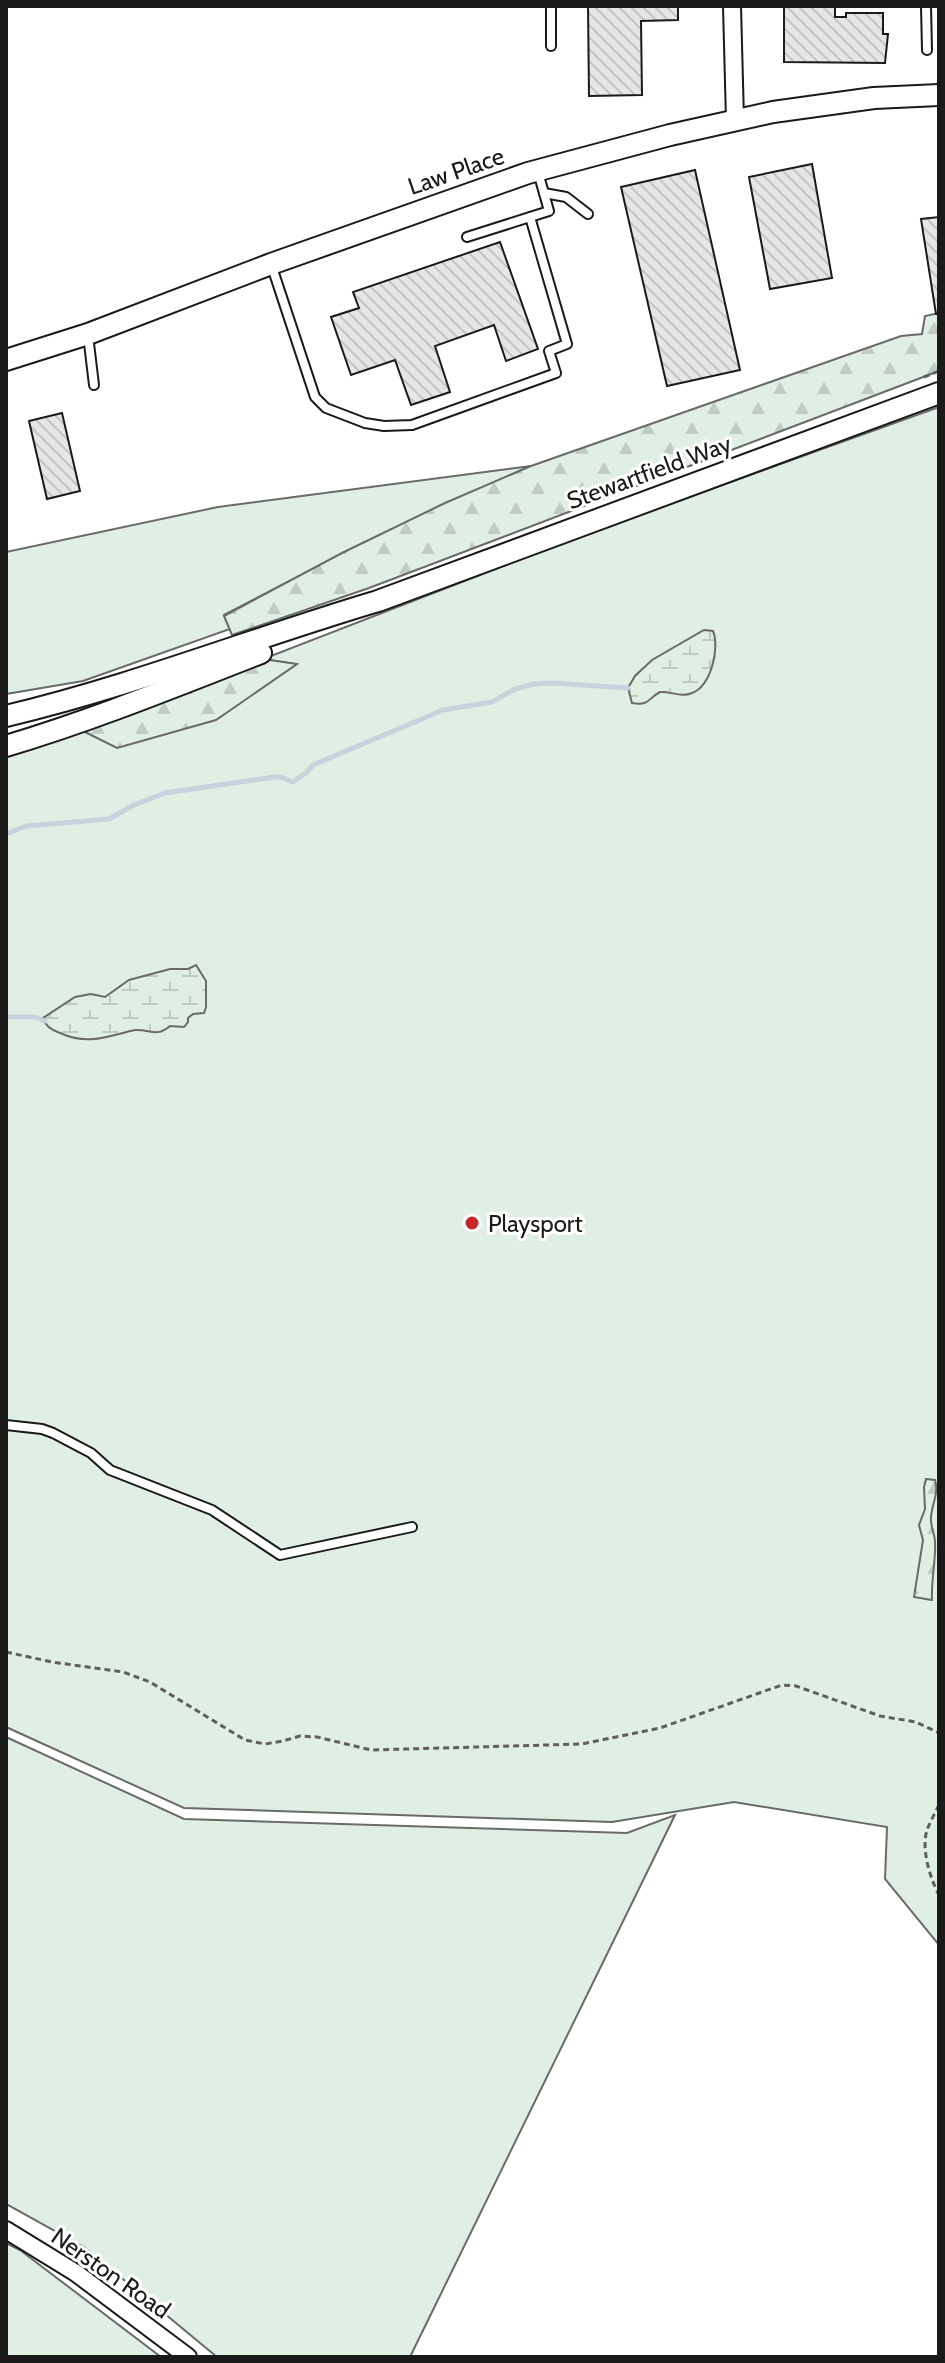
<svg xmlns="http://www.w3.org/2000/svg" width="945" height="2363" viewBox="0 0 945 2363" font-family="Cabin,sans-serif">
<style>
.grass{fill:#e0efe3;stroke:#6a6a6a;stroke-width:2}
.forest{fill:url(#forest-firs);stroke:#6a6a6a;stroke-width:2}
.wetland{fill:url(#wetland-marsh);stroke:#6a6a6a;stroke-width:2}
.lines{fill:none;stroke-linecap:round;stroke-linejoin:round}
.stream{stroke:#c6d2dc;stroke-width:5}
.building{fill:url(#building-back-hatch);stroke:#1a1a1a;stroke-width:2}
.service-casing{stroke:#1a1a1a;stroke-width:12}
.minor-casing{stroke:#1a1a1a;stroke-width:20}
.tertiary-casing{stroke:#1a1a1a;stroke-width:24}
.path{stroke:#5f5f5f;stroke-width:3;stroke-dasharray:6 4;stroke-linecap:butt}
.service{stroke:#fff;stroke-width:8}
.minor{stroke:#fff;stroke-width:16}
.tertiary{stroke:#fff;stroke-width:20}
.poi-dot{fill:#c62828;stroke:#fff;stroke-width:3}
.labels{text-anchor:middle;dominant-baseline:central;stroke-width:6;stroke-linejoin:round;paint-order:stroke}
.street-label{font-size:24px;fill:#1a1a1a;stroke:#fff}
.poi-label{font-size:24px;fill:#1a1a1a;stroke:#fff;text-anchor:start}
</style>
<defs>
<pattern id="forest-firs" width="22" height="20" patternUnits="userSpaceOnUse" patternTransform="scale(2)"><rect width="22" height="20" fill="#e0efe3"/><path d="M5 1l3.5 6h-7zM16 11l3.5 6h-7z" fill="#c0ccc2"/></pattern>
<pattern id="wetland-marsh" width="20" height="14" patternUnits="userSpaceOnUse" patternTransform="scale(2)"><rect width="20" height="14" fill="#e0efe3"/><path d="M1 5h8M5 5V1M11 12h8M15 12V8" fill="none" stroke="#c0ccc2"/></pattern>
<pattern id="building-back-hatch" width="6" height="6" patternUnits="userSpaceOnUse" patternTransform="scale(2)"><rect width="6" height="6" fill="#e6e6e6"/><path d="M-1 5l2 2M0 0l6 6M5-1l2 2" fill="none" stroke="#c5c5c5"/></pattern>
</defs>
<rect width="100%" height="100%" fill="#fff"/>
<!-- grass -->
<g class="grass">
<polygon points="939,407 939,1945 885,1879 887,1827 734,1802 612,1822 184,1808 6,1727 6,755 295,664 263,659 586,534"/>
<path d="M 531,466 C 426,511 325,562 224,615 L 230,629 L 83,681 L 6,694 L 6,552 L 218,507 Z"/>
<polygon points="6,1737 184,1819 627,1833 675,1815 410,2357 217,2357 84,2247 6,2204"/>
<polygon points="6,2243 20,2250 161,2357 6,2357"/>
</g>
<!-- forest -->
<g class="forest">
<polygon points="939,313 939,371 369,588 232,635 224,616 342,553 445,503 531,466 901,336 922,334 925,316"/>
<polygon points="263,659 297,664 216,720 117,748 81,730"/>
<path d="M 926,1479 L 935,1480 C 939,1494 932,1503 931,1517 C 930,1526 935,1534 935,1542 C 936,1561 931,1580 932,1600 L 914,1597 L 923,1540 L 919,1525 L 925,1509 L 924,1487 Z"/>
</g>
<!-- wetland -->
<g class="wetland">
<path d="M 704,630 L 713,631 C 720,648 711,686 692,693 C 681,698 671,691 660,692 C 647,699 650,706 632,703 L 628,688 L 635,676 L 652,660 Z"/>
<path d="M 196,965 L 206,981 L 206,1007 L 204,1013 L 193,1014 L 188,1018 L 188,1022 L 184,1027 L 170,1026 C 156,1038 150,1029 135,1030 C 107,1036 89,1046 60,1033 C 51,1030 45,1026 43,1018 L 75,997 L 91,994 L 105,997 L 129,980 L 170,969 L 188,969 Z"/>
</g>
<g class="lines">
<!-- stream -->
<g class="stream">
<polyline points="6,834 26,826 109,819 134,805 165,793 274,777 281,777 293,782 307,772 313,765 443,710 492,702 515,689 534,684 553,683 628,688"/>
<polyline points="6,1017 35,1017 45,1021"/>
</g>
</g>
<!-- building -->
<g class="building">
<polygon points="588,6 678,6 678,20 641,21 642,95 589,96"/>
<polygon points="784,6 835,6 835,17 846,17 846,13 883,13 883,34 888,34 885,63 784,62"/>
<polygon points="812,164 832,278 770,289 749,177"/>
<polygon points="695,170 740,370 667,386 621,187"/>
<polygon points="939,217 939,314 936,314 921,219"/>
<polygon points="500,242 538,349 506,361 494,325 435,346 450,392 411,405 395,360 351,375 331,317 359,308 353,292"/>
<polygon points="62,413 80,491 47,499 29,421"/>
</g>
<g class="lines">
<!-- service casing -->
<g class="service-casing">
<g id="service">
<polyline points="926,6 927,50"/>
<polyline points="551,46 551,6"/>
<polyline points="544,193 566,197 588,214"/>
<polyline points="467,237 549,211 538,172"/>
<polyline points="271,264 315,397 326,408 365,423 384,426 412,425 556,373 549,351 567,344 530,217"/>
<polyline points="88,335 94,385"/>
<polyline points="6,1425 42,1429 53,1433 91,1453 110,1470 212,1510 280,1555 412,1527"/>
</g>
</g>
<!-- minor casing -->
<g class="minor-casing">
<g id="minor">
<polyline points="732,6 735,120"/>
<polyline points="6,2230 76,2273 188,2357"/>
</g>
</g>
<!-- tertiary casing -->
<g class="tertiary-casing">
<g id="tertiary">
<polyline points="6,360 88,334 271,264 528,173 670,135 773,112 874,98 939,95"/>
<path d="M 6,716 C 133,686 253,638 378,601 L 939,393"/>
<path d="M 6,746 C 93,720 176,686 261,653"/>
</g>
</g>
<!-- path -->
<g class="path">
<polyline points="924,377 939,371"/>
<polyline points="6,1652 52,1662 123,1672 150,1682 245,1740 265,1744 283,1741 300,1736 317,1737 371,1750 582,1744 660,1728 782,1685 796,1686 880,1716 916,1722 939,1733"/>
<path d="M 939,1805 C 935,1813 930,1822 927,1830 C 921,1849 930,1878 939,1895"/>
</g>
<!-- service -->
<use href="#service" class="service"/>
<!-- minor -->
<use href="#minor" class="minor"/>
<!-- tertiary -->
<use href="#tertiary" class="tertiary"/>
</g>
<!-- markers -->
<circle class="poi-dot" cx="472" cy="1223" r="8"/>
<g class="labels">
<!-- street labels -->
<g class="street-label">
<text transform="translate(456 171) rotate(-19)">Law Place</text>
<text transform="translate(649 472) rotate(-20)">Stewartfield Way</text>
<text transform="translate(111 2273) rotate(35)">Nerston Road</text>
</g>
<!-- poi labels -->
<g class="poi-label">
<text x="488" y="1223">Playsport</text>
</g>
</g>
<!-- border -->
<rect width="945" height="2363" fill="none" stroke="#1a1a1a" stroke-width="16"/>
</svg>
